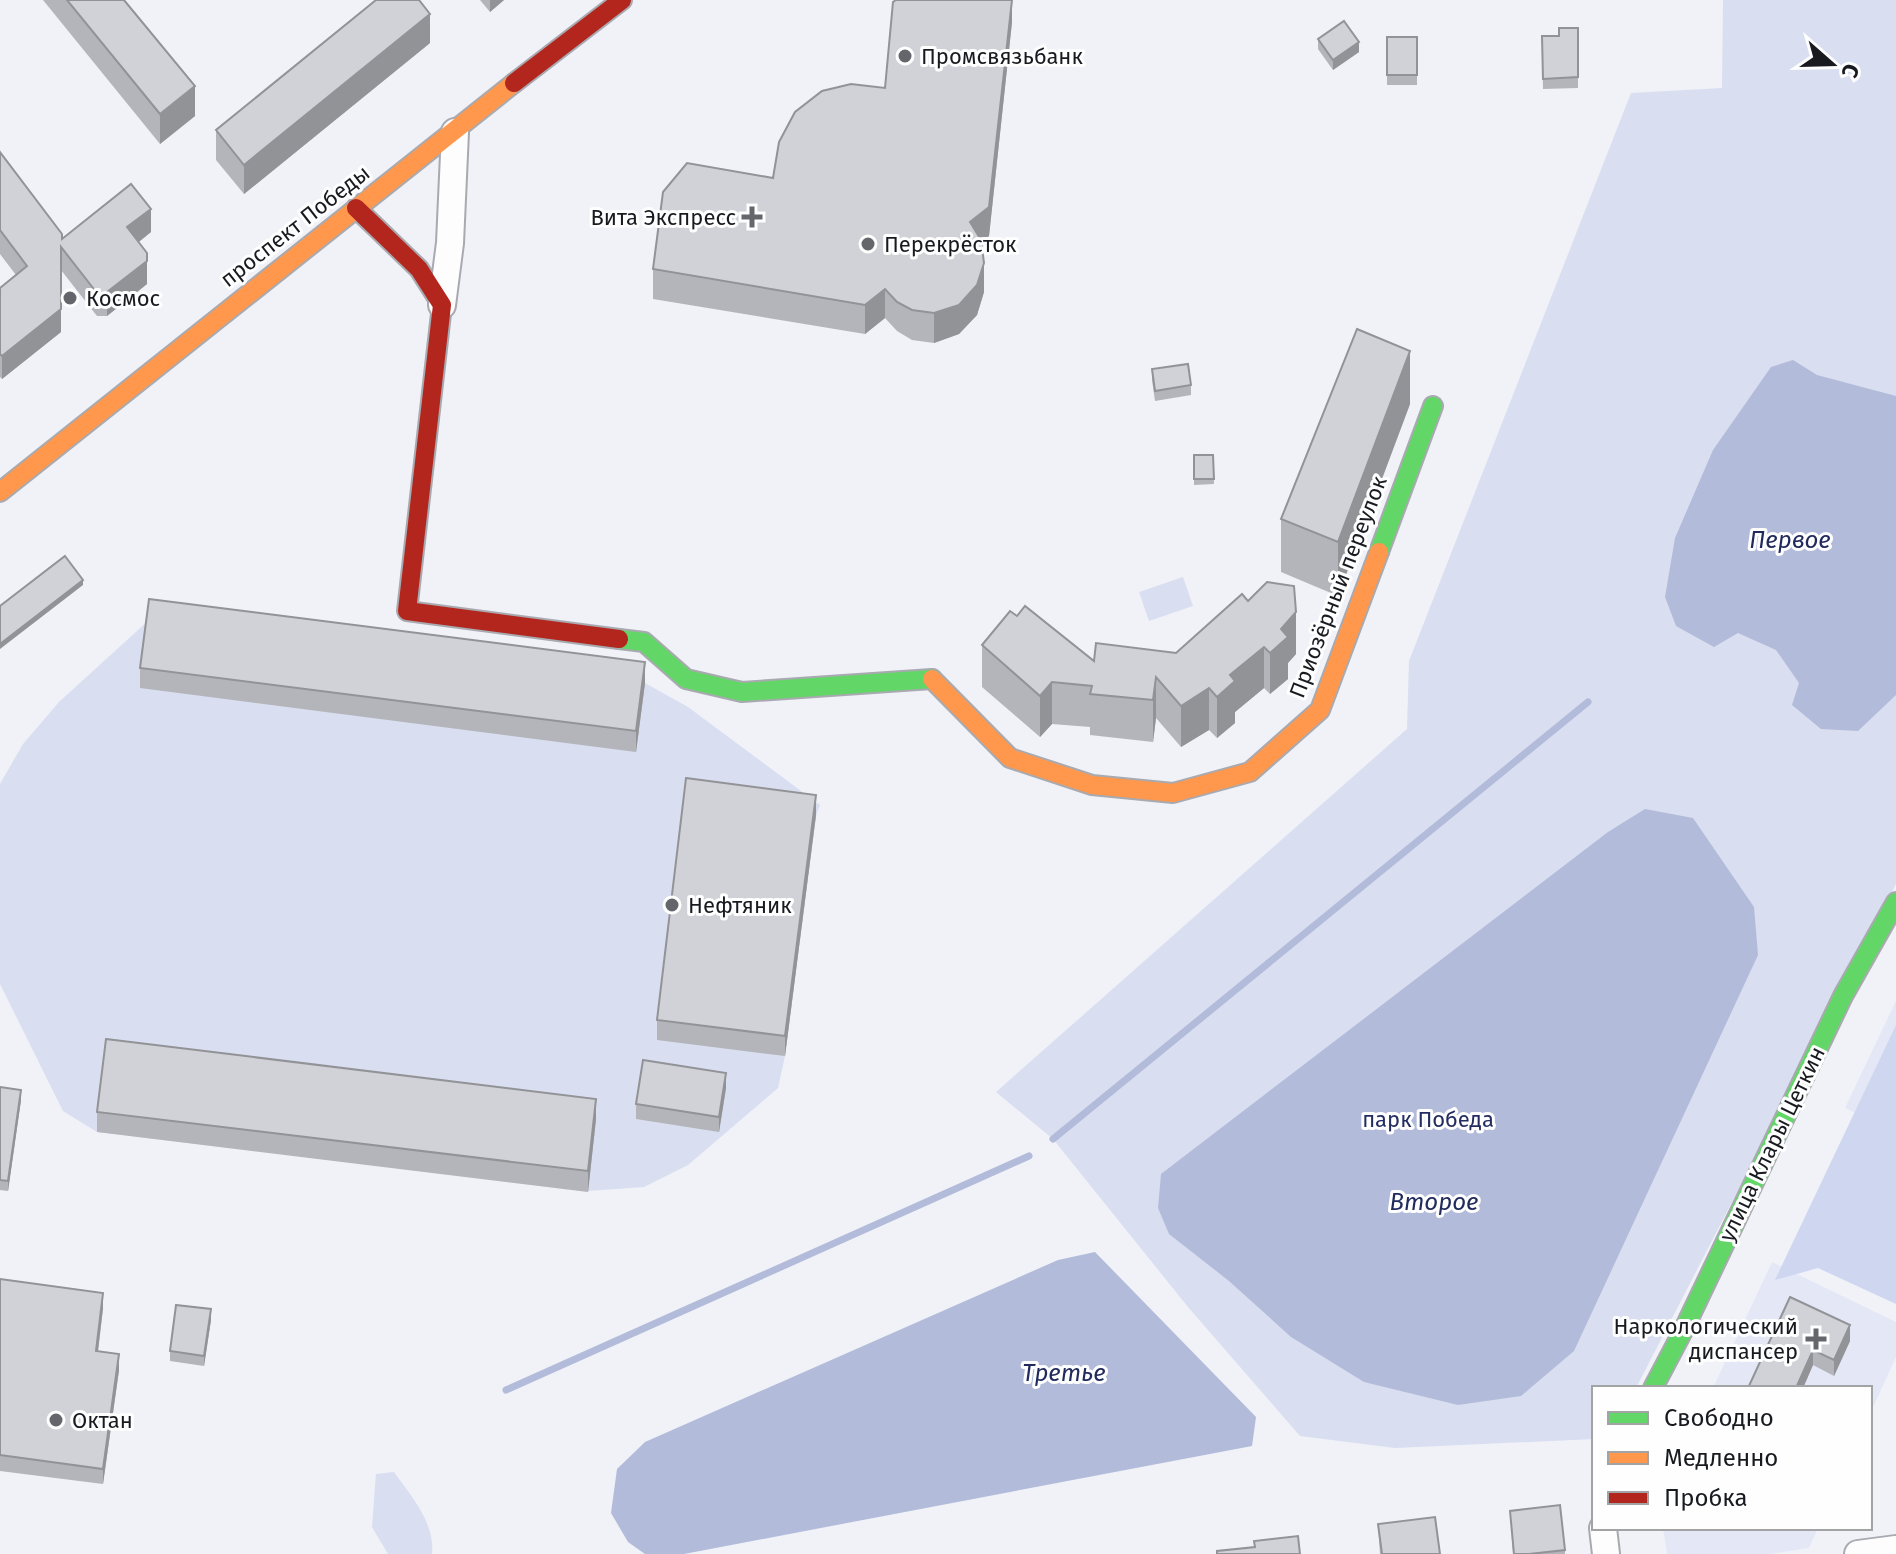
<svg xmlns="http://www.w3.org/2000/svg" width="1896" height="1554" viewBox="0 0 1896 1554" font-family="'Fira Sans',sans-serif">
<style>
.built{fill:#e4e8f6}
.green{fill:#d9def0}
.forest{fill:#ced6f0}
.water{fill:#b2bbd9}
.lines{fill:none;stroke-linecap:round;stroke-linejoin:round}
.stream{stroke:#b2bbd9;stroke-width:7}
.street-casing{stroke:#a8aab0;stroke-width:30}
.fast-casing{stroke:#a8aab0;stroke-width:22}
.slow-casing{stroke:#a8aab0;stroke-width:22}
.jam-casing{stroke:#a8aab0;stroke-width:22}
.street{stroke:#fdfdfe;stroke-width:26}
.fast{stroke:#63d668;stroke-width:18}
.slow{stroke:#ff974d;stroke-width:18}
.jam{stroke:#b3261e;stroke-width:18}
.wall{fill:#b3b5ba}
.shaded-wall{fill:#929397}
.building{fill:#d0d2d8;stroke:#929397;stroke-width:2}
.poi-dot{fill:#64666c;stroke:#fefefe;stroke-width:3}
.labels{text-anchor:middle;dominant-baseline:central;stroke-width:6;stroke-linejoin:round;paint-order:stroke}
.poi-label{font-size:22px;fill:#181a20;stroke:#fefefe;text-anchor:start}
.street-label{font-size:22px;fill:#181a20;stroke:#fefefe}
.park-label{font-size:22px;fill:#232d60;stroke:#fefefe}
.water-label{font-size:24px;font-style:italic;fill:#202a5c;stroke:#fefefe}
</style>
<rect width="100%" height="100%" fill="#f0f2f8"/>
<!-- built -->
<g class="built">
<polygon points="1896,1001 1896,1132 1845,1108"/>
<polygon points="1772,1262 1896,1322 1896,1357 1870,1414 1870,1388 1713,1388"/>
<polygon points="1663,1528 1818,1528 1809,1548 1770,1554 1667,1554"/>
</g>
<!-- green -->
<g class="green">
<polygon points="1723,0 1896,0 1896,884 1636,1388 1594,1388 1594,1439 1395,1448 1300,1436 1188,1307 1053,1139 996,1092 1407,729 1409,661 1631,93 1722,88"/>
<polygon points="1183,577 1193,606 1149,621 1139,592"/>
<polygon points="149,620 645,683 688,707 820,805 816,816 785,1056 778,1088 688,1165 644,1187 588,1191 97,1132 63,1111 0,984 0,784 23,744 59,702"/>
<path d="M 394,1472 C 412,1497 435,1523 432,1554 L 388,1554 L 372,1527 L 376,1474 Z"/>
</g>
<!-- forest -->
<polygon class="forest" points="1896,1025 1896,1304 1818,1268 1775,1280"/>
<!-- water -->
<g class="water">
<polygon points="1793,360 1817,375 1896,396 1896,695 1858,731 1821,729 1792,705 1799,683 1776,650 1738,633 1714,647 1676,626 1665,597 1675,538 1713,450 1771,367"/>
<polygon points="1645,809 1693,818 1754,907 1758,955 1574,1351 1521,1396 1458,1405 1364,1382 1291,1337 1229,1281 1169,1234 1158,1208 1161,1174 1608,832"/>
<polygon points="1095,1252 1256,1417 1252,1446 684,1554 645,1554 628,1542 611,1513 617,1469 645,1442 1058,1260"/>
</g>
<g class="lines">
<!-- stream -->
<g class="stream">
<polyline points="1053,1139 1588,702"/>
<polyline points="506,1390 1029,1156"/>
</g>
<!-- street casing -->
<g class="street-casing">
<g id="street">
<polyline points="442,305 450,243 455,132"/>
<polyline points="1603,1528 1606,1554"/>
<polyline points="1858,1554 1896,1549"/>
</g>
</g>
<!-- fast casing -->
<g class="fast-casing">
<g id="fast">
<polyline points="1379,552 1433,406"/>
<polyline points="619,639 644,642 686,679 742,692 932,679"/>
<polyline points="1653,1388 1683,1331 1843,996 1896,902"/>
</g>
</g>
<!-- slow casing -->
<g class="slow-casing">
<g id="slow">
<polyline points="0,492 514,83"/>
<polyline points="932,679 1010,758 1092,785 1173,793 1250,772 1320,710 1379,552"/>
</g>
</g>
<!-- jam casing -->
<g class="jam-casing">
<g id="jam">
<polyline points="514,83 622,0"/>
<polyline points="356,208 419,269 442,305 407,611 619,639"/>
</g>
</g>
<!-- street -->
<use href="#street" class="street"/>
<!-- fast -->
<use href="#fast" class="fast"/>
<!-- slow -->
<use href="#slow" class="slow"/>
<!-- jam -->
<use href="#jam" class="jam"/>
</g>
<!-- wall -->
<g class="wall">
<polygon points="43,0 124,0 195,116 160,144"/>
<polygon points="480,0 504,0 490,12"/>
<polygon points="1012,0 1012,22 989,236 981,243 984,292 977,315 959,334 934,343 912,340 897,331 885,318 865,334 653,299 653,269 773,178 885,88"/>
<polygon points="1578,28 1578,88 1543,89 1542,36 1559,36"/>
<rect x="1387" y="37" width="30" height="48"/>
<polygon points="1318,39 1359,52 1333,70 1318,49"/>
<polygon points="430,43 244,194 216,160 216,130"/>
<polygon points="0,152 62,239 151,232 139,242 147,284 107,316 97,316 61,270 61,332 2,379 0,377 0,288 16,275 0,254"/>
<polygon points="1152,369 1191,385 1191,395 1155,401 1152,380"/>
<polygon points="1410,404 1338,596 1281,572 1281,519"/>
<polygon points="1194,455 1213,455 1214,484 1194,485"/>
<polygon points="1242,594 1296,654 1288,663 1288,679 1270,694 1264,688 1235,712 1235,723 1217,738 1209,730 1181,747 1156,718 1153,742 1090,735 1090,727 1052,724 1040,737 982,687 982,645 1017,616 1094,661 1176,653"/>
<polygon points="140,668 645,683 636,752 140,688"/>
<polygon points="816,815 785,1056 657,1040 657,1020"/>
<polygon points="0,1087 21,1100 8,1191 0,1190"/>
<polygon points="726,1088 719,1132 636,1119 636,1104"/>
<polygon points="97,1112 596,1119 588,1192 97,1132"/>
<polygon points="0,1279 103,1308 98,1352 119,1370 103,1484 0,1471"/>
<polygon points="1790,1297 1850,1341 1834,1376 1813,1365 1803,1388 1748,1388"/>
<polygon points="211,1320 204,1366 170,1361 170,1351"/>
<polygon points="1510,1511 1565,1550 1565,1554 1513,1554"/>
<polygon points="1378,1524 1440,1554 1380,1554"/>
</g>
<!-- shaded-wall -->
<g class="shaded-wall">
<polygon points="490,0 504,0 490,12"/>
<polygon points="1012,0 1012,22 989,236 970,251 970,222"/>
<polygon points="430,14 430,43 244,194 244,165"/>
<polygon points="1359,42 1359,52 1333,70 1333,60"/>
<polygon points="195,86 195,116 160,144 160,114"/>
<polygon points="151,209 151,232 127,251 127,227"/>
<polygon points="147,253 147,284 107,316 107,292"/>
<polygon points="984,263 984,292 977,315 959,334 934,343 934,313"/>
<polygon points="61,270 61,332 2,379 2,356"/>
<polygon points="885,289 885,318 865,334 865,305"/>
<polygon points="1410,351 1410,404 1338,596 1338,542"/>
<polygon points="83,580 83,585 0,649 0,644"/>
<polygon points="1296,612 1296,654 1288,663 1288,679 1270,694 1270,653 1281,629"/>
<polygon points="1264,647 1264,688 1235,712 1235,723 1217,738 1217,697 1230,675"/>
<polygon points="645,662 645,683 636,752 636,731"/>
<polygon points="1156,677 1156,718 1153,742 1153,700"/>
<polygon points="1052,682 1052,724 1040,737 1040,696"/>
<polygon points="1209,688 1209,730 1181,747 1181,706"/>
<polygon points="816,795 816,815 785,1056 785,1036"/>
<polygon points="726,1073 726,1088 719,1132 719,1117"/>
<polygon points="21,1090 21,1100 8,1191 8,1181"/>
<polygon points="596,1099 596,1119 588,1192 588,1171"/>
<polygon points="103,1293 103,1308 96,1367 96,1351"/>
<polygon points="211,1309 211,1320 204,1366 204,1356"/>
<polygon points="1850,1325 1850,1341 1834,1376 1834,1360"/>
<polygon points="1813,1350 1813,1365 1803,1388 1796,1388"/>
<polygon points="119,1354 119,1370 103,1484 103,1469"/>
</g>
<!-- building -->
<g class="building">
<polygon points="67,0 124,0 195,86 160,114"/>
<polygon points="376,0 419,0 430,14 244,165 216,130"/>
<polygon points="896,0 1012,0 989,207 970,222 981,240 984,263 977,285 959,305 934,313 912,310 897,302 885,289 865,305 653,269 663,192 687,163 773,178 779,142 795,112 822,91 851,84 885,88 893,2"/>
<polygon points="1344,21 1359,42 1333,60 1318,39"/>
<polygon points="1559,28 1578,28 1578,77 1543,79 1542,36 1559,36"/>
<rect x="1387" y="37" width="30" height="38"/>
<polygon points="0,152 62,234 62,239 131,184 151,209 127,227 147,253 147,261 107,292 97,293 61,247 61,309 2,356 0,354 0,288 27,266 0,230"/>
<polygon points="1357,329 1410,351 1338,542 1281,519"/>
<polygon points="1188,364 1191,385 1155,391 1152,369"/>
<polygon points="1194,455 1213,455 1214,479 1194,479"/>
<polygon points="65,556 83,580 0,644 0,606"/>
<polygon points="1267,582 1294,586 1296,612 1281,629 1288,637 1270,653 1264,647 1230,675 1235,681 1217,697 1209,688 1181,706 1156,677 1153,700 1090,694 1092,686 1052,682 1040,696 982,645 1010,611 1017,616 1025,606 1094,661 1096,643 1176,653 1242,594 1248,601"/>
<polygon points="149,599 645,662 636,731 140,668"/>
<polygon points="686,778 816,795 785,1036 657,1020"/>
<polygon points="106,1039 596,1099 588,1171 97,1112"/>
<polygon points="643,1060 726,1073 719,1117 636,1104"/>
<polygon points="0,1087 21,1090 8,1181 0,1180"/>
<polygon points="0,1279 103,1293 96,1351 119,1354 103,1469 0,1455"/>
<polygon points="1790,1297 1850,1325 1834,1360 1813,1350 1796,1388 1748,1388"/>
<polygon points="176,1305 211,1309 204,1356 170,1351"/>
<polygon points="1560,1505 1565,1550 1529,1554 1514,1554 1510,1511"/>
<polygon points="1435,1517 1440,1554 1382,1554 1378,1524"/>
<polygon points="1298,1536 1300,1554 1217,1554 1217,1551 1255,1547 1254,1541"/>
</g>
<!-- markers -->
<g class="poi-dot">
<circle cx="905" cy="56" r="8"/>
<path d="M748 205h8v8h8v8h-8v8h-8v-8h-8v-8h8z"/>
<circle cx="868" cy="244" r="8"/>
<circle cx="70" cy="298" r="8"/>
<circle cx="672" cy="905" r="8"/>
<path d="M1812 1327h8v8h8v8h-8v8h-8v-8h-8v-8h8z"/>
<circle cx="56" cy="1420" r="8"/>
</g>
<g class="labels">
<!-- poi labels -->
<g class="poi-label">
<text x="921" y="56">Промсвязьбанк</text>
<text x="736" y="217" text-anchor="end">Вита Экспресс</text>
<text x="884" y="244">Перекрёсток</text>
<text x="86" y="298">Космос</text>
<text x="688" y="905">Нефтяник</text>
<text x="1798" y="1326" text-anchor="end">Наркологический<tspan x="1798" dy="25">диспансер</tspan></text>
<text x="72" y="1420">Октан</text>
</g>
<!-- street labels -->
<g class="street-label">
<text transform="translate(295 226) rotate(-38)">проспект Победы</text>
<text transform="translate(1338 587) rotate(-69)">Приозёрный переулок</text>
<text transform="translate(1772 1144) rotate(-64)">улица Клары Цеткин</text>
</g>
<!-- park labels -->
<g class="park-label">
<text x="1428" y="1119">парк Победa</text>
</g>
<!-- water labels -->
<g class="water-label">
<text x="1790" y="540">Первое</text>
<text x="1434" y="1202">Второе</text>
<text x="1064" y="1373">Третье</text>
</g>
</g>
<!-- legend -->
<rect x="1592" y="1386" width="280" height="144" fill="#fefefe" stroke="#a2a3a5" stroke-width="2"/>
<rect x="1608" y="1412" width="40" height="12" fill="#63d668" stroke="#a2a3a5" stroke-width="2"/>
<text x="1664" y="1426" font-size="24" fill="#181a20">Свободно</text>
<rect x="1608" y="1452" width="40" height="12" fill="#ff974d" stroke="#a2a3a5" stroke-width="2"/>
<text x="1664" y="1466" font-size="24" fill="#181a20">Медленно</text>
<rect x="1608" y="1492" width="40" height="12" fill="#b3261e" stroke="#a2a3a5" stroke-width="2"/>
<text x="1664" y="1506" font-size="24" fill="#181a20">Пробка</text>
<!-- north arrow -->
<g transform="translate(1832 64) rotate(110)" stroke="#fefefe" stroke-width="6" paint-order="stroke">
<path d="M0-6L14 30L0 20L-14 30Z" fill="#181a20"/>
<text y="-12" font-size="22" font-weight="bold" text-anchor="middle" fill="#181a20">С</text>
</g>
</svg>
